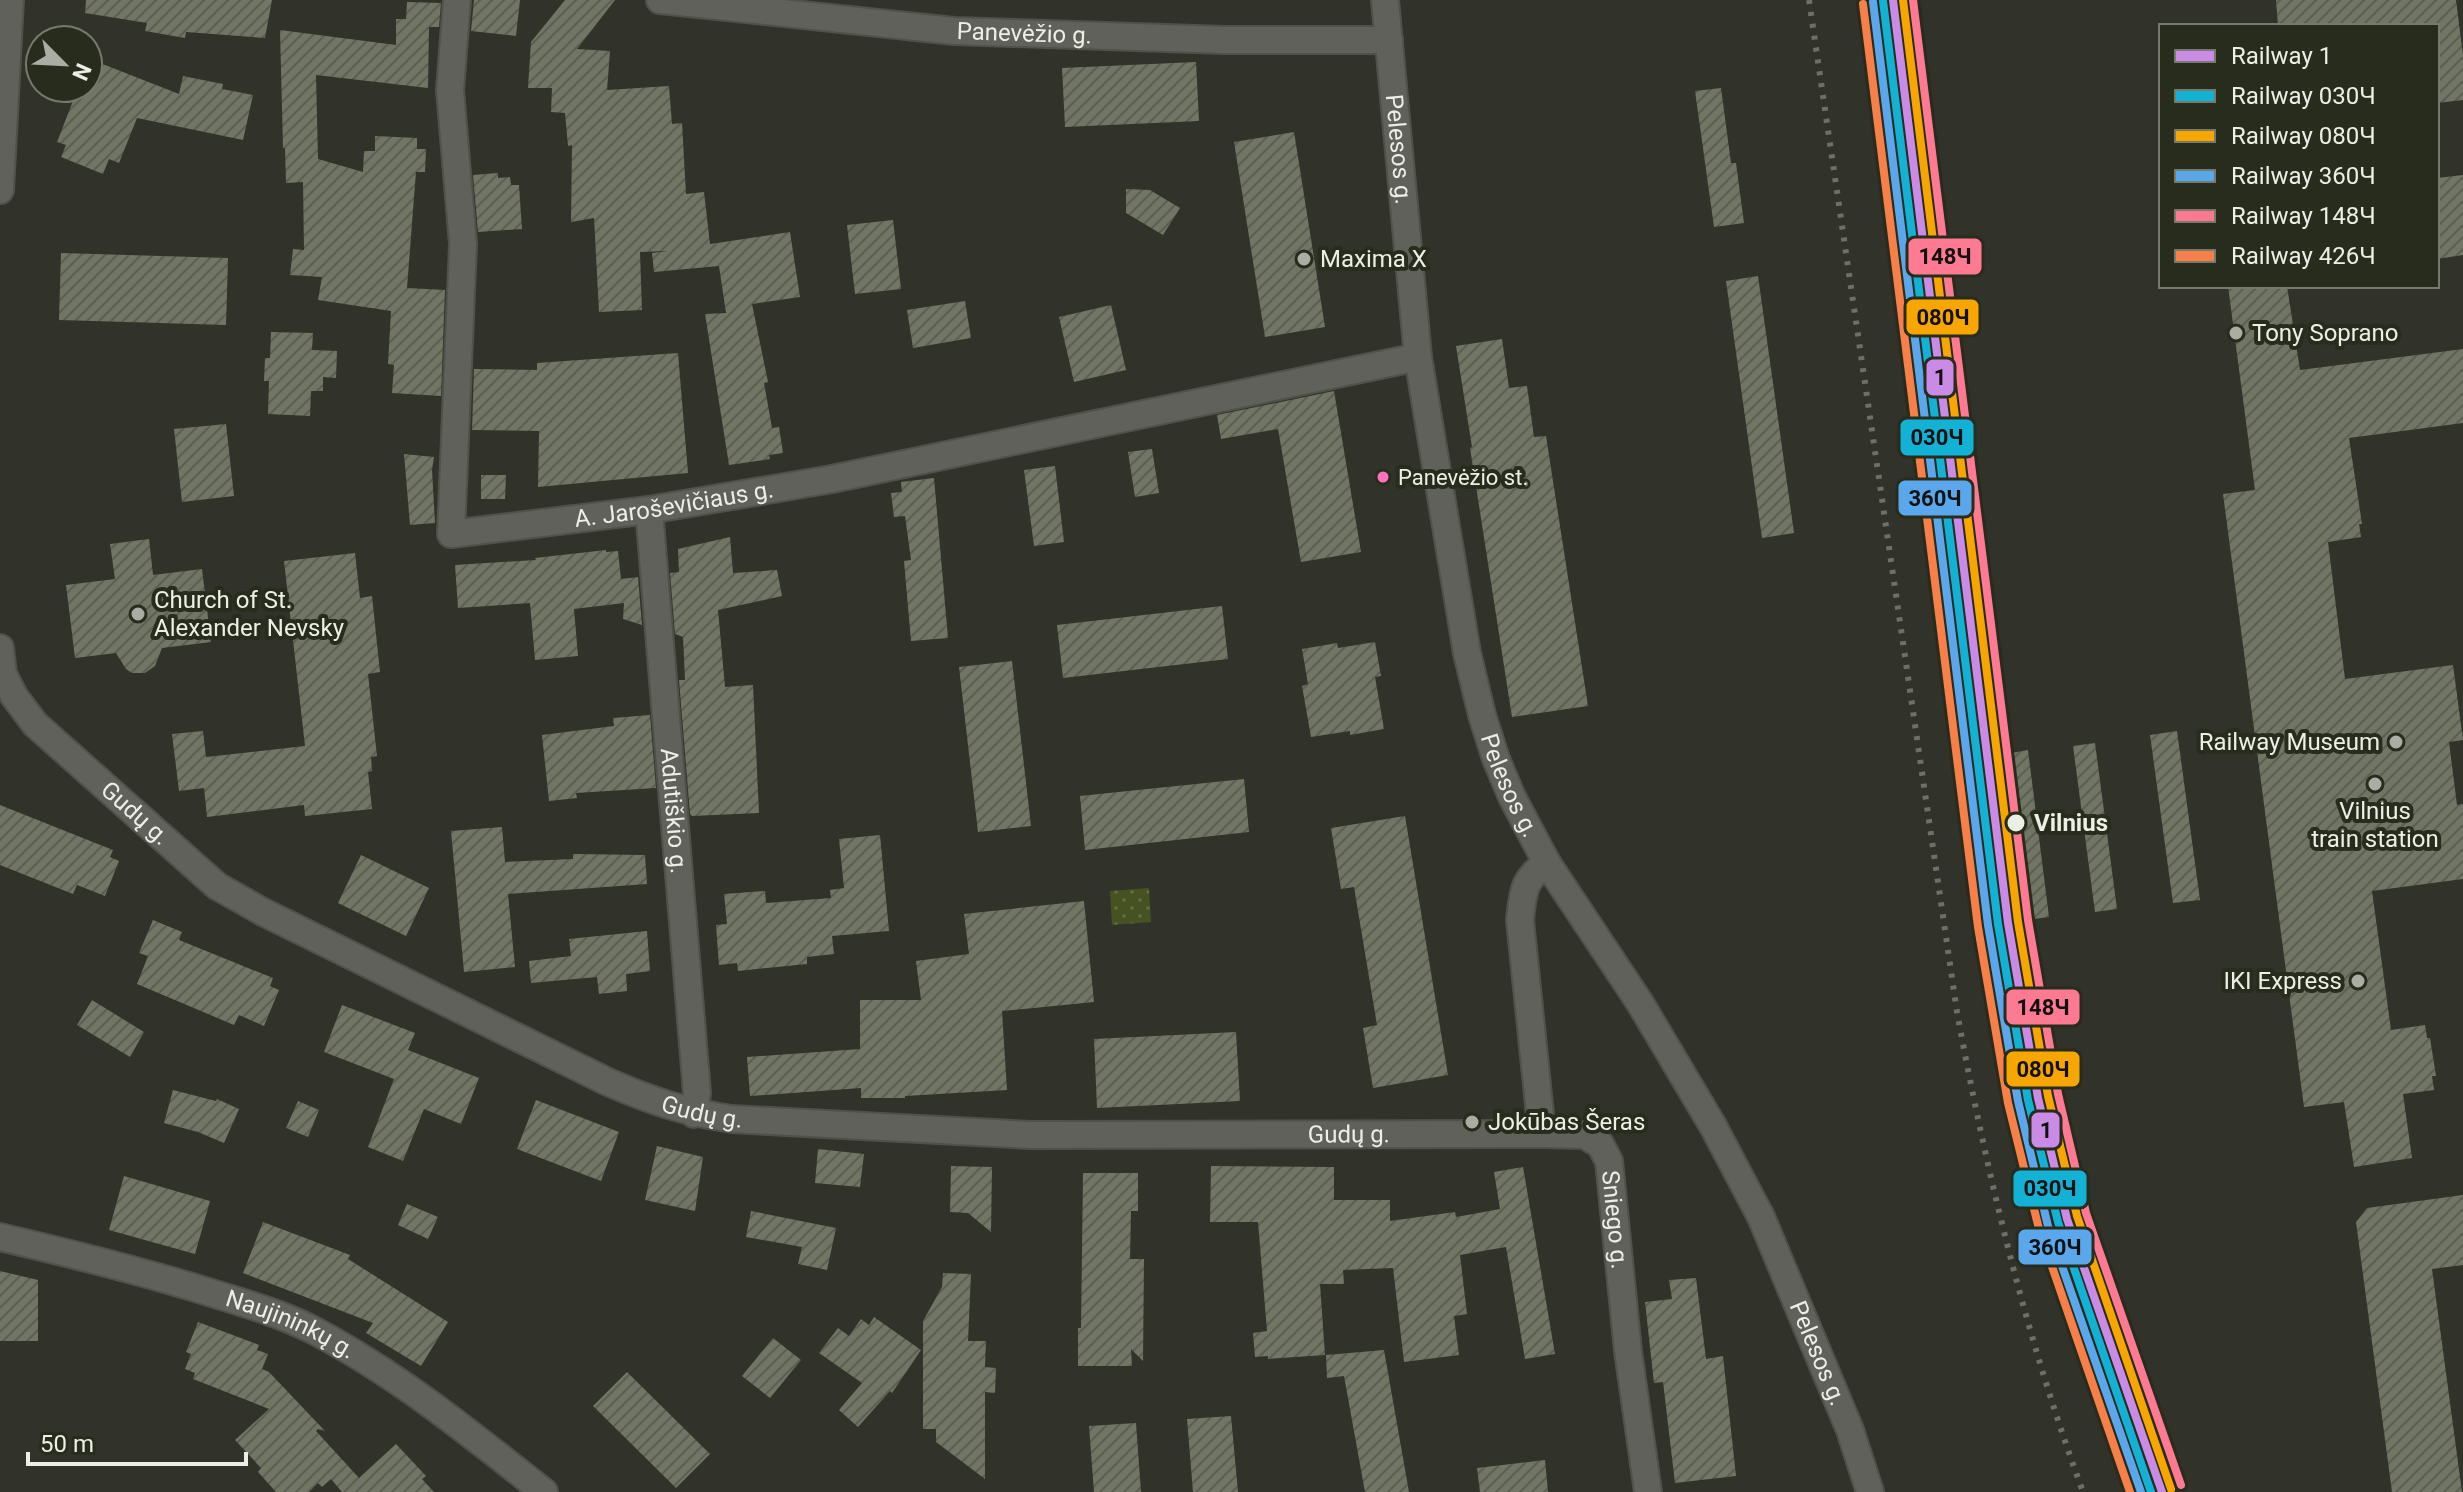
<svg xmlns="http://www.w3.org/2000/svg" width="2463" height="1492" viewBox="0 0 2463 1492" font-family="Roboto,sans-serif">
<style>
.park{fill:url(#park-dots)}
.building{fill:url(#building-hatch)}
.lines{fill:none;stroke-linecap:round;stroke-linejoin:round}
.street-casing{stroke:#4f514a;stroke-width:30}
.street{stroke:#5f615a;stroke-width:26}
.rail{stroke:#6d6f69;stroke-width:6;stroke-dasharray:4 8;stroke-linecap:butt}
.rail-1-casing{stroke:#282c1d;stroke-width:14}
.rail-2-casing{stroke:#282c1d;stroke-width:14}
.rail-3-casing{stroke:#282c1d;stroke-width:14}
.rail-4-casing{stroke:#282c1d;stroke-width:14}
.rail-5-casing{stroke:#282c1d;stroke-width:14}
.rail-6-casing{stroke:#282c1d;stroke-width:14}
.rail-1{stroke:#ca8be6;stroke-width:8}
.rail-2{stroke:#13b2d5;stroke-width:8}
.rail-3{stroke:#f7a600;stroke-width:8}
.rail-4{stroke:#5aa8eb;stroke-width:8}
.rail-5{stroke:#fe7a93;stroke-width:8}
.rail-6{stroke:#f78048;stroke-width:8}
.poi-dot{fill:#abada4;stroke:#282c1d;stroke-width:3}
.bus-dot{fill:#fc73be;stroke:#282c1d;stroke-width:3}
.stop-dot{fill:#ecefe5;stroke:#282c1d;stroke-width:3}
.labels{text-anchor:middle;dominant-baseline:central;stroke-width:8;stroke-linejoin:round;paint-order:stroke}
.bus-label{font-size:22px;fill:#ecefe5;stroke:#282c1d;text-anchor:start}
.street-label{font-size:24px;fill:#ecefe5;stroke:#282c1d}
.poi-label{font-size:24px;fill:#ecefe5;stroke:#282c1d;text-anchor:start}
.stop-label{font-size:24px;font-weight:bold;fill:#ecefe5;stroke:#282c1d;text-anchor:start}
.line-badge{stroke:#282c1d;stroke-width:3}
.pale-badge-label{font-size:22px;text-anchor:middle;font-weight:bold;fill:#111}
</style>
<defs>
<pattern id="park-dots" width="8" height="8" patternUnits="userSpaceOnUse" patternTransform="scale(2)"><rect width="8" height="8" fill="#475222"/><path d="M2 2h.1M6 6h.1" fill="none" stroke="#626b42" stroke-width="1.8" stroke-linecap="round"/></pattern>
<pattern id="building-hatch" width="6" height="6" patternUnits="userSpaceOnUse" patternTransform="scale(2)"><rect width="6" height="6" fill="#717563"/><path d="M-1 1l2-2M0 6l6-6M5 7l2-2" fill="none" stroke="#5c5e54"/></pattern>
</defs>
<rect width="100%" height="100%" fill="#31322a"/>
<!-- park -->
<polygon class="park" points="1149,888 1151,922 1112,925 1110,891"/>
<!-- building -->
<g class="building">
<polygon points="86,0 272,0 265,38 186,32 185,38 145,31 147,23 85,13"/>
<polygon points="474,0 520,0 516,36 471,31"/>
<polygon points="565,0 615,0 577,49 610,51 607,90 669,86 672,124 682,123 686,194 704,192 710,244 790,232 800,297 752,304 768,382 764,383 772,428 779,427 783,453 769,455 770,459 729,465 705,314 726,313 719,266 654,272 652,253 668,251 640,252 642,310 599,312 594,218 571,222 572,145 568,146 565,113 551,112 552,88 528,88 531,42"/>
<polygon points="2276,0 2456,0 2463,55 2463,100 2437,103 2437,26 2278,26"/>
<polygon points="407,2 441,3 439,27 429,27 428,88 316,75 318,159 363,172 364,151 375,151 375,136 417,138 417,149 426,149 425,172 416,172 407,288 445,290 441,396 392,393 394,365 388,364 391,311 318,300 322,277 290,275 293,249 304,250 303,182 286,183 285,148 283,148 280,30 396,45 396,19 406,19"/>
<polygon points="1196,62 1199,121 1065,127 1062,68"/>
<polygon points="100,63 179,94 183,76 223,84 222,89 253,95 243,140 137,118 119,163 109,159 103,174 61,157 66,145 57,142 78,88 88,88 88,79 93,81"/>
<polygon points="1721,88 1731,163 1736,163 1744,223 1714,227 1695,91"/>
<polygon points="1294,132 1325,327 1265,337 1234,142"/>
<polygon points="498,173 498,178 510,177 511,185 519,185 522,229 478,232 473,175"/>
<polygon points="2463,175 2463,255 2437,259 2437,178"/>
<polygon points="1126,189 1150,190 1180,208 1163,235 1126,213"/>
<polygon points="893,220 901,289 855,294 847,225"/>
<polygon points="61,253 228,258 226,325 59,320"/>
<polygon points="1758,276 1794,533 1762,538 1726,281"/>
<polygon points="2228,286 2287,286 2300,370 2463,349 2463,423 2349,438 2362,524 2359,524 2361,537 2328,542 2345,679 2453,665 2463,740 2449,742 2457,805 2463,804 2463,879 2372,891 2391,1030 2425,1025 2427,1038 2430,1038 2436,1076 2432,1076 2434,1090 2403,1094 2412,1158 2354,1167 2344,1102 2304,1107 2223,494 2255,490"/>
<polygon points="965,301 971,338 913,348 907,310"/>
<polygon points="1111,305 1126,370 1074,382 1059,317"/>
<polygon points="271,332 313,333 312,350 337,351 336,378 323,377 323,391 311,391 310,416 268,414 269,381 264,381 265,358 270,358"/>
<polygon points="1502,339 1509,388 1527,386 1534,437 1546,436 1588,706 1512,717 1470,448 1472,447 1456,346"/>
<polygon points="678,353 688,473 538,487 539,431 472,430 474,369 537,370 537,363"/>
<polygon points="1334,391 1361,552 1301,562 1278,429 1221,439 1217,415"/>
<polygon points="226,424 234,496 182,502 174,429"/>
<polygon points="1152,449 1159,493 1135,497 1128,452"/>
<polygon points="404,454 434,457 432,470 435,523 410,525"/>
<polygon points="1055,466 1064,542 1034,546 1024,470"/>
<polygon points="481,475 506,475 505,499 481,499"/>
<polygon points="934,478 948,638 911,641 904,561 911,560 905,516 894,517 891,493 902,492 901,482"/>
<polygon points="730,537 733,573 777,570 782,596 718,610 725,687 753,685 759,813 692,816 690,814 679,680 685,680 683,637 675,634 670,573 679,572 678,549"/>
<polygon points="149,539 153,575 202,569 211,642 162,648 155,666 145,673 132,673 126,669 116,653 75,658 66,585 115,579 110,544"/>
<polygon points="606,550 606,552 618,551 621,579 638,577 642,625 623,619 624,603 574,609 578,656 535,660 530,603 458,608 455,565 536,560 535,558"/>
<polygon points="355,553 360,598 372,596 380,672 368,674 377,756 371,757 372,771 368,772 372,809 305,816 304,805 207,817 204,788 179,791 172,734 203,731 206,757 305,746 284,561"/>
<polygon points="1222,606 1228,659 1063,678 1057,625"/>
<polygon points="1375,642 1381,676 1375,677 1384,729 1350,735 1350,731 1311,737 1302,686 1308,684 1302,649 1337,643 1338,648"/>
<polygon points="1012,661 1031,826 978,832 959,667"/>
<polygon points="650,715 656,788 576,793 577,798 549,801 542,735 614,726 613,718"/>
<polygon points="2177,731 2200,900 2173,903 2150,735"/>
<polygon points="2095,743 2117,909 2095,912 2073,746"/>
<polygon points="2028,750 2049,917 2027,920 2006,754"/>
<polygon points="1244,779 1249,832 1085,850 1080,796"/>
<polygon points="0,805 113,850 110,857 119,861 105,896 77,885 73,894 0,865"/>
<polygon points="1405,816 1448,1075 1373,1088 1363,1028 1377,1025 1354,887 1341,889 1331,828"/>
<polygon points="502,827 505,862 573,859 573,854 645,855 647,884 508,894 515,967 464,972 451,831"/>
<polygon points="880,835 889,931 832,936 834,954 807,957 807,964 738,971 737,963 719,965 716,925 727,924 724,894 765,891 766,903 831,898 830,890 844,888 839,839"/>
<polygon points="361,855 429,888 406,936 338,903"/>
<polygon points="1084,901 1094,1002 1002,1011 1007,1090 905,1096 905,1098 861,1098 861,1088 750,1096 747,1057 860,1049 860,1000 921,1000 916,961 969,954 964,914"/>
<polygon points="153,920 182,932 179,940 273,978 270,986 279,990 264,1026 239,1015 234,1025 137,984 148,956 139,953"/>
<polygon points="647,931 650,971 626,974 627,991 599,994 597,977 531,983 529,961 571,956 569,939"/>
<polygon points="92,1000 144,1032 130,1057 77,1025"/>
<polygon points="342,1005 415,1033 408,1050 479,1078 461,1124 424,1109 403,1161 368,1147 394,1079 324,1052"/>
<polygon points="1236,1032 1240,1101 1097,1108 1094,1039"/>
<polygon points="173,1090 216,1101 217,1099 239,1109 224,1143 198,1132 164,1123"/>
<polygon points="536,1100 619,1132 601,1181 517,1149"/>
<polygon points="298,1101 319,1110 308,1137 286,1128"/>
<polygon points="657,1146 703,1157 695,1211 645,1200"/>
<polygon points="818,1149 864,1154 860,1187 815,1183"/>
<polygon points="951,1166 992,1167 991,1232 968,1213 950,1212"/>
<polygon points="1211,1166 1334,1167 1334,1200 1390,1200 1390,1221 1455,1212 1456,1217 1500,1209 1494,1172 1523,1167 1555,1354 1525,1359 1506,1247 1460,1255 1467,1314 1454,1316 1459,1355 1404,1362 1393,1268 1343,1270 1344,1284 1320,1284 1325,1355 1268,1359 1268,1356 1255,1357 1253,1333 1267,1331 1258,1222 1210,1222"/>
<polygon points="1083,1173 1138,1173 1138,1211 1131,1211 1130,1259 1144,1259 1143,1361 1131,1349 1132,1366 1078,1366 1078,1328 1081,1328"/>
<polygon points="124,1176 210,1201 195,1254 109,1230"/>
<polygon points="2463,1195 2463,1265 2432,1269 2462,1492 2392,1492 2356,1222 2367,1208"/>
<polygon points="407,1204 438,1217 428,1239 398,1225"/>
<polygon points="751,1211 836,1228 827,1270 798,1264 802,1247 746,1237"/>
<polygon points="263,1222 350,1255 348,1259 448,1322 421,1366 366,1333 373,1323 243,1273"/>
<polygon points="0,1271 38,1280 38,1341 0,1341"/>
<polygon points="943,1273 971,1274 968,1341 986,1341 985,1367 996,1368 995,1393 985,1392 985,1479 936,1442 936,1429 923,1429 923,1321 942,1287"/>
<polygon points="1696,1278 1706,1359 1723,1356 1736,1476 1675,1483 1663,1382 1654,1383 1645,1302 1672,1299 1669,1280"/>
<polygon points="874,1317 921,1350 892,1393 890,1391 858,1427 839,1410 862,1383 819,1353 838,1328 849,1336 861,1319 869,1325"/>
<polygon points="198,1322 259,1345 257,1350 268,1354 262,1369 269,1372 325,1431 318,1429 316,1431 359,1478 396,1444 426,1476 422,1479 434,1492 342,1492 331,1479 322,1487 318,1483 309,1492 276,1492 258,1472 261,1468 235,1440 269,1409 193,1379 195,1373 185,1369 191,1354 186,1352"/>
<polygon points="773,1338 801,1360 770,1398 742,1376"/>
<polygon points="1384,1350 1409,1492 1365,1492 1344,1376 1327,1378 1326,1355"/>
<polygon points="627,1372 710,1454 676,1488 593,1406"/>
<polygon points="1231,1416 1238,1492 1193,1492 1187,1419"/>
<polygon points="1136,1423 1141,1492 1094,1492 1089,1426"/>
<polygon points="1545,1460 1548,1492 1480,1492 1477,1468"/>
</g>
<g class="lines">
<!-- street casing -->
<g class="street-casing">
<g id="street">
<path id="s1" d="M 457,0 L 450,90 L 463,244 L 451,534 L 649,510 L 832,479 L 1418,357"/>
<path id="s2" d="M 660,0 L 954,31 L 1225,40 L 1389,40"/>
<path id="s3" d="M 1385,0 L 1418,357 L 1467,653 L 1482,715 L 1496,759 L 1512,797 L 1547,863 L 1640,1003 L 1713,1126 L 1761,1217 L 1850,1430 L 1870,1492"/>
<polyline points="0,190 10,0"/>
<path id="s4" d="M 649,510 L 697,1093 L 694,1114"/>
<path id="s5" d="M 0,648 L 3,674 L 14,696 L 35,724 L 217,886 L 263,912 L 608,1082 C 652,1101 684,1112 732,1119 L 1031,1135 L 1542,1134"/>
<path id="s6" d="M 1547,863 C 1523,879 1523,892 1520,920 L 1542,1134 L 1584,1135 L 1600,1144 L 1609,1161 L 1628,1351 L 1648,1492"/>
<path id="s7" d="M 0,1237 C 73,1254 146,1272 218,1295 C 251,1305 284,1315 315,1331 C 398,1375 471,1434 544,1492"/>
</g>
</g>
<!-- street -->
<use href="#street" class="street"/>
<!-- rail -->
<path class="rail" d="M 1809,0 L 1957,1012 C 1987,1175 2026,1337 2083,1492"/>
<!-- rail-1 casing -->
<g class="rail-1-casing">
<polyline id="rail-1" points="1893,0 2008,923 2038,1098 2067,1219 2162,1492"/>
</g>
<!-- rail-2 casing -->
<g class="rail-2-casing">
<polyline id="rail-2" points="1883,1 1998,924 2028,1100 2058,1222 2151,1492"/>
</g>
<!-- rail-3 casing -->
<g class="rail-3-casing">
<polyline id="rail-3" points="1903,0 2018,922 2048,1096 2077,1216 2171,1489"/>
</g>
<!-- rail-4 casing -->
<g class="rail-4-casing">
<polyline id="rail-4" points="1873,2 1988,925 2018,1101 2048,1226 2141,1492"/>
</g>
<!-- rail-5 casing -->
<g class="rail-5-casing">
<polyline id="rail-5" points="1913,0 2028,920 2058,1094 2086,1213 2181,1485"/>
</g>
<!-- rail-6 casing -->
<g class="rail-6-casing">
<polyline id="rail-6" points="1863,4 1978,927 2008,1103 2039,1229 2130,1492"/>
</g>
<!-- rail-1 -->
<use href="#rail-1" class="rail-1"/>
<!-- rail-2 -->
<use href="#rail-2" class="rail-2"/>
<!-- rail-3 -->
<use href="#rail-3" class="rail-3"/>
<!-- rail-4 -->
<use href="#rail-4" class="rail-4"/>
<!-- rail-5 -->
<use href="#rail-5" class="rail-5"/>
<!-- rail-6 -->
<use href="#rail-6" class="rail-6"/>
</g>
<!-- markers -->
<g class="poi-dot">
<circle cx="1304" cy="259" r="8"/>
<circle cx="2236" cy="333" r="8"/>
<circle cx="138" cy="614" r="8"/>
<circle cx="2396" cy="742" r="8"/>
<circle cx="2375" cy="784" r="8"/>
<circle cx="2358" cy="981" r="8"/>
<circle cx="1472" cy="1122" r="8"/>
</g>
<circle class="bus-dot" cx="1383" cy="477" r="7"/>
<circle class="stop-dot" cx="2016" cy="823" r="10"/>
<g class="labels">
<!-- bus labels -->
<g class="bus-label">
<text x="1398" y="477">Panevėžio st.</text>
</g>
<!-- street labels -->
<g class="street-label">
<text stroke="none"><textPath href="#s2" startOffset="366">Panevėžio g.</textPath></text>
<text stroke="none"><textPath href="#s3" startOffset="150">Pelesos g.</textPath></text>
<text stroke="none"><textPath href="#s1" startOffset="760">A. Jaroševičiaus g.</textPath></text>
<text stroke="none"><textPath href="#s3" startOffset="798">Pelesos g.</textPath></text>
<text stroke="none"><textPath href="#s4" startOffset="302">Adutiškio g.</textPath></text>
<text stroke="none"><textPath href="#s5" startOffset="220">Gudų g.</textPath></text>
<text stroke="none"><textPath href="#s5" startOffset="866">Gudų g.</textPath></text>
<text stroke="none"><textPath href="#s5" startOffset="1514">Gudų g.</textPath></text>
<text stroke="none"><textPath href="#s6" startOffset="420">Sniego g.</textPath></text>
<text stroke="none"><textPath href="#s7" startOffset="304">Naujininkų g.</textPath></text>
<text stroke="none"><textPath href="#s3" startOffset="1446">Pelesos g.</textPath></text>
</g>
<!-- poi labels -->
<g class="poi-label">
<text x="1320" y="259">Maxima X</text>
<text x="2252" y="333">Tony Soprano</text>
<text x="154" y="600">Church of St.<tspan x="154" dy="28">Alexander Nevsky</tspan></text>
<text x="2380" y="742" text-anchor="end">Railway Museum</text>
<text x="2375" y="811" text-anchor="middle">Vilnius<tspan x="2375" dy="28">train station</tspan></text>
<text x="2342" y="981" text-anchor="end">IKI Express</text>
<text x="1488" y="1122">Jokūbas Šeras</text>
</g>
<!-- stop labels -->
<g class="stop-label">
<text x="2034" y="823">Vilnius</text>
</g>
</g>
<g class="line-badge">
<rect x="1907" y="237" width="76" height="39" rx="8" fill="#fe7a93"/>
<rect x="1905" y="298" width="75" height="38" rx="8" fill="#f7a600"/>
<rect x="1925" y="358" width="30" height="39" rx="8" fill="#ca8be6"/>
<rect x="1899" y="418" width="76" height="39" rx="8" fill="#13b2d5"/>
<rect x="1897" y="479" width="76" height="38" rx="8" fill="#5aa8eb"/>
<rect x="2005" y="988" width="76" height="38" rx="8" fill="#fe7a93"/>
<rect x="2005" y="1050" width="76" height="38" rx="8" fill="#f7a600"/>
<rect x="2030" y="1111" width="31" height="38" rx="8" fill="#ca8be6"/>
<rect x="2012" y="1169" width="76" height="39" rx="8" fill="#13b2d5"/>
<rect x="2017" y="1228" width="76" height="38" rx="8" fill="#5aa8eb"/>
</g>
<g class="pale-badge-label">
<text x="1945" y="264">148Ч</text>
<text x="1943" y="325">080Ч</text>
<text x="1940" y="385">1</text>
<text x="1937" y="445">030Ч</text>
<text x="1935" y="506">360Ч</text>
<text x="2043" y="1015">148Ч</text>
<text x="2043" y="1077">080Ч</text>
<text x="2046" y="1138">1</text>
<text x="2050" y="1196">030Ч</text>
<text x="2055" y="1255">360Ч</text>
</g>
<!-- legend -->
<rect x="2159" y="24" width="280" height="264" fill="#282c1d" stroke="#767a6d" stroke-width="2"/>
<rect x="2175" y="50" width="40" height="12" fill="#ca8be6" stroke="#767a6d" stroke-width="2"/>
<text x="2231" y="64" font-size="24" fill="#ecefe5">Railway 1</text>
<rect x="2175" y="90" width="40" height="12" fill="#13b2d5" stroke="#767a6d" stroke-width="2"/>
<text x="2231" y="104" font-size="24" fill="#ecefe5">Railway 030Ч</text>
<rect x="2175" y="130" width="40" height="12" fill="#f7a600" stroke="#767a6d" stroke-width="2"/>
<text x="2231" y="144" font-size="24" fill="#ecefe5">Railway 080Ч</text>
<rect x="2175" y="170" width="40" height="12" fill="#5aa8eb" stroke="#767a6d" stroke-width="2"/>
<text x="2231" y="184" font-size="24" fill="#ecefe5">Railway 360Ч</text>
<rect x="2175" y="210" width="40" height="12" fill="#fe7a93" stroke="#767a6d" stroke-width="2"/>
<text x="2231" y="224" font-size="24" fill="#ecefe5">Railway 148Ч</text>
<rect x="2175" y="250" width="40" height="12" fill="#f78048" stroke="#767a6d" stroke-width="2"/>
<text x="2231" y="264" font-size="24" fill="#ecefe5">Railway 426Ч</text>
<!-- north arrow -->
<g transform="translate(64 64) rotate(114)"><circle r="38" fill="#282c1d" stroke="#767a6d" stroke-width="2"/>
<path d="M0-6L14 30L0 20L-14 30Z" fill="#abada4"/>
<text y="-12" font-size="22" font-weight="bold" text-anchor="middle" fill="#ecefe5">N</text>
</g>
<!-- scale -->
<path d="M28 1452v12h218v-12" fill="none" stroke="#ecefe5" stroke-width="4"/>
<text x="40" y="1452" font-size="24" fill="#ecefe5" stroke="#282c1d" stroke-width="6" paint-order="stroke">50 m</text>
</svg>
